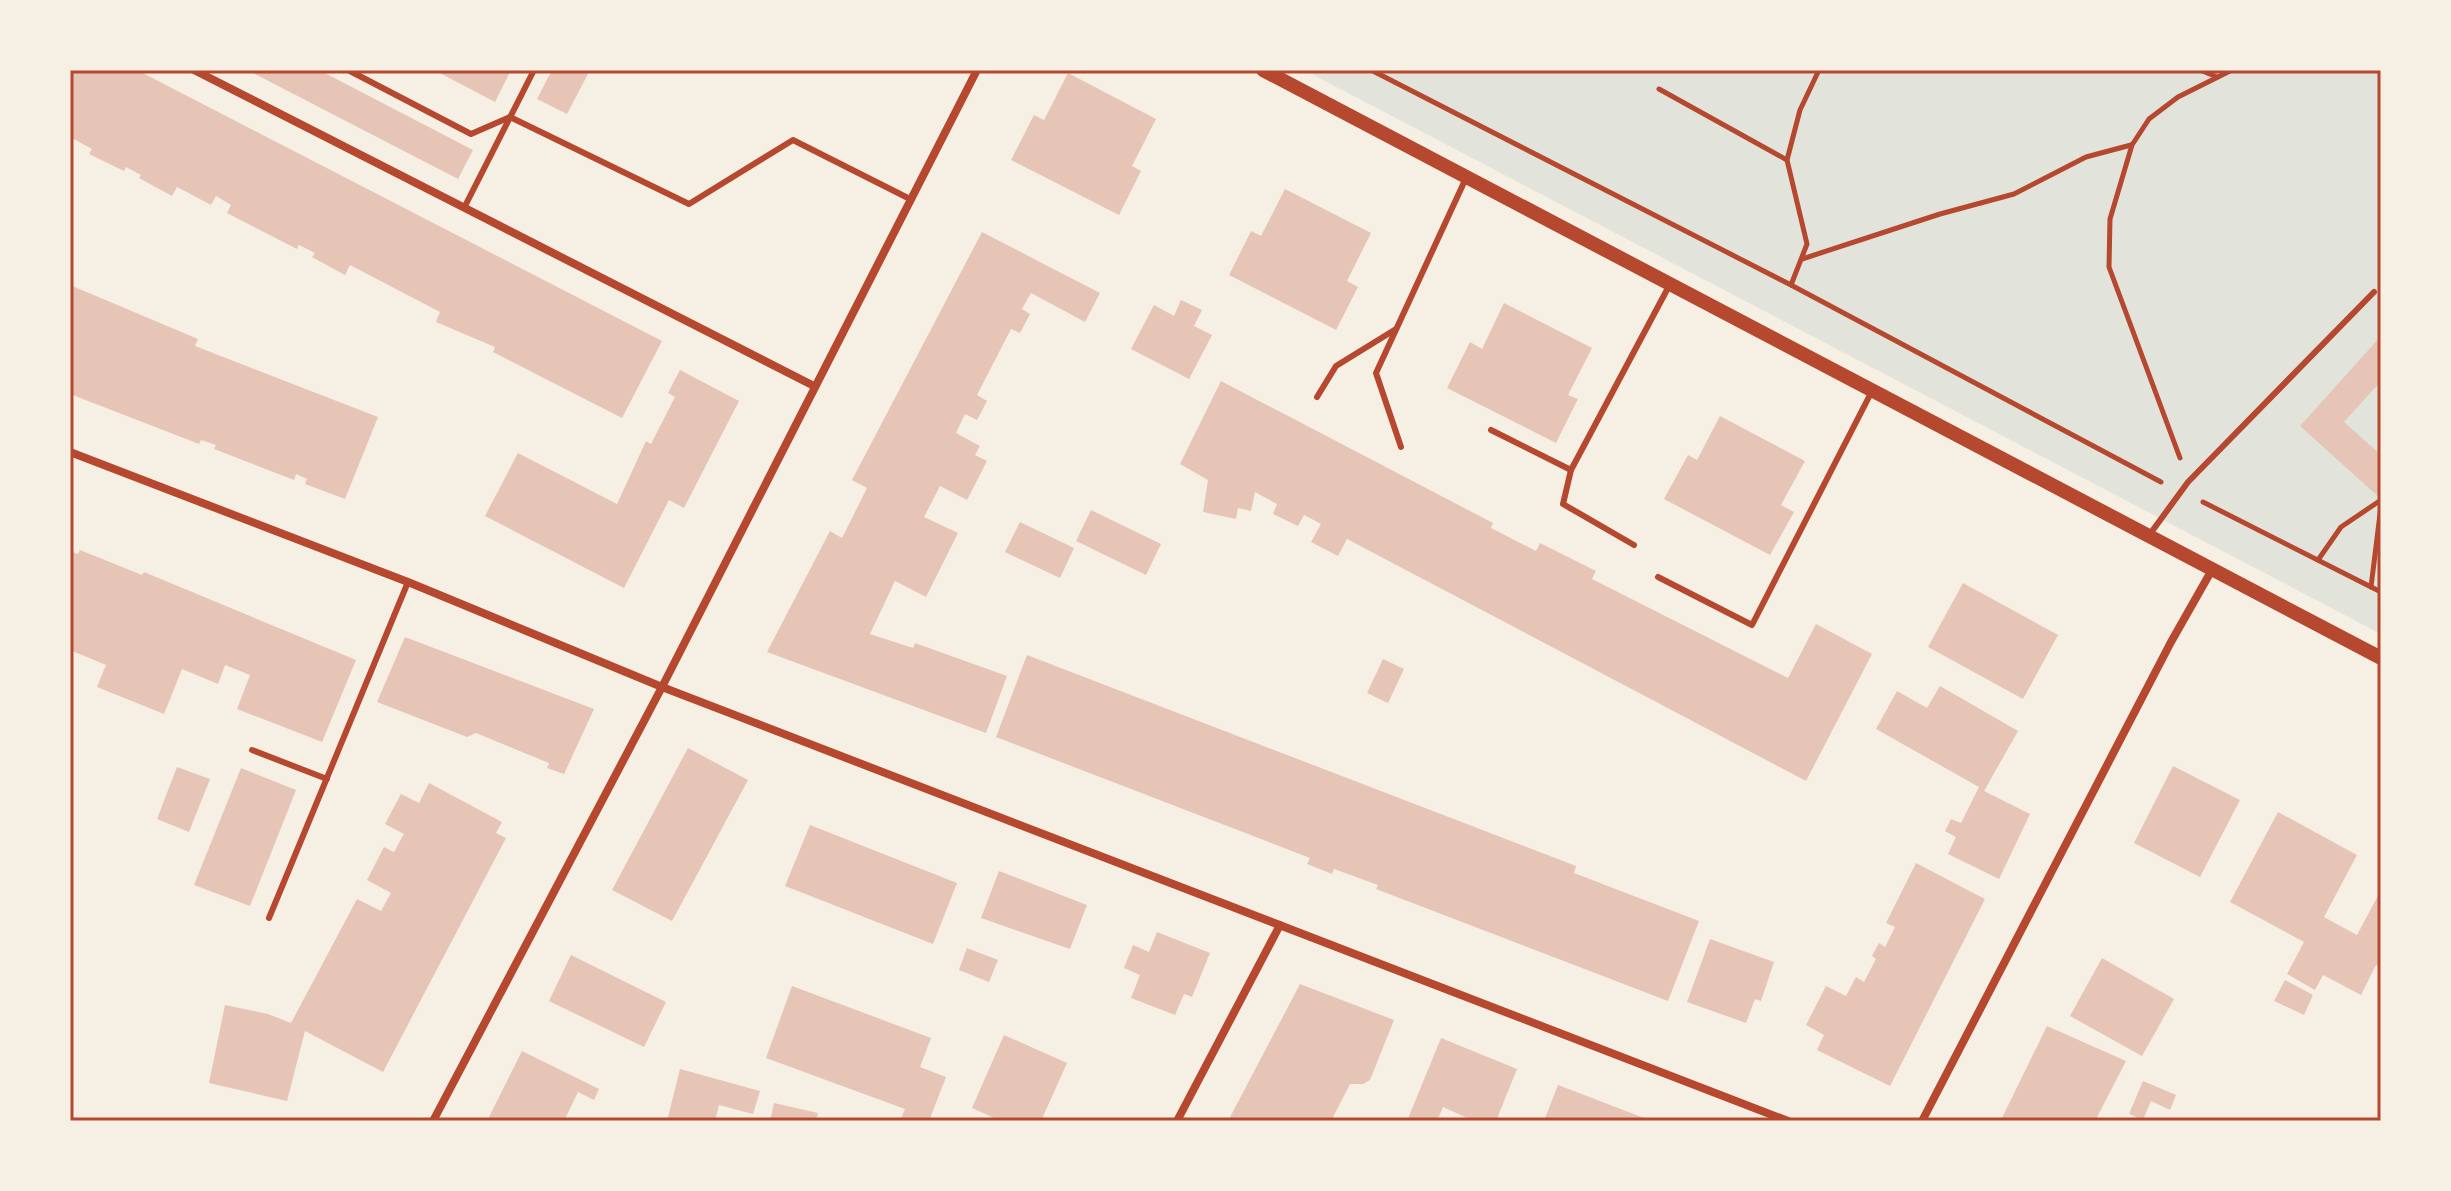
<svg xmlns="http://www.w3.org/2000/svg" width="2451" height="1191" viewBox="0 0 2451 1191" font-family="Inter,sans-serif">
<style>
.green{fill:#e2e4dc}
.building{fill:#e6c5b7}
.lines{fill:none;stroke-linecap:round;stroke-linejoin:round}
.path{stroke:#b5482f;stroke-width:5}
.service{stroke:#b5482f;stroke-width:6}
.minor{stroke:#b5482f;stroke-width:8}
.tertiary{stroke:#b5482f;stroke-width:14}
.neatline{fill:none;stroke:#b5482f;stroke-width:3}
</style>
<rect width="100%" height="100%" fill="#f6efe4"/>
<!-- green -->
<polygon class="green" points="1304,70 2381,70 2381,634"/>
<!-- building -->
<g class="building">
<polygon points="70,70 137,70 662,341 622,418 493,352 495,347 436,322 440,312 350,265 345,275 312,257 315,253 299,245 297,249 227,213 231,205 216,196 211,205 177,187 172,196 139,178 141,175 126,167 124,171 89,154 92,149 70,137"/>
<polygon points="247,70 319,70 473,150 458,179"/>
<polygon points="434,70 511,70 495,102"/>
<polygon points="552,70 590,70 567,114 537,99"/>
<polygon points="1068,73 1156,119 1132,166 1141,171 1119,215 1011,160 1034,115 1044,120"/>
<polygon points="1285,189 1371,233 1347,281 1358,287 1336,330 1229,275 1251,231 1261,236"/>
<polygon points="982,232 1100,293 1085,322 1031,293 1022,309 1030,314 1020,333 1011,329 977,395 987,401 977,420 965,414 956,433 980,446 975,455 987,461 967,500 940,486 924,517 958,533 926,597 895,581 870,634 913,648 915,643 1007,676 986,733 767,652 830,531 842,538 867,488 852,480"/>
<polygon points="70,285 198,339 195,346 378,417 345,499 305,484 307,479 296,474 294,480 214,449 216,445 201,440 199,444 70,394"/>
<polygon points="1181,300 1202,310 1194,326 1212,335 1189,379 1131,349 1154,305 1174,316"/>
<polygon points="1504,303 1592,348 1568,395 1578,399 1556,443 1447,388 1470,342 1482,349"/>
<polygon points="2381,336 2381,381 2344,422 2381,455 2381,499 2300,426"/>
<polygon points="680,370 739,401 684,508 669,500 624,588 485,516 518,453 617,504 646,441 651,444 675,397 668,393"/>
<polygon points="1221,381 1493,523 1491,528 1536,551 1540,543 1596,571 1592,579 1788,678 1816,624 1872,654 1806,781 1347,539 1338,556 1311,542 1321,524 1304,515 1298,526 1273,514 1277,504 1255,492 1251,511 1238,508 1236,519 1203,512 1208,480 1180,464"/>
<polygon points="1720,416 1805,461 1781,505 1794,512 1770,555 1664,499 1688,455 1697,460"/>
<polygon points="1091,510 1161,544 1146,575 1076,541"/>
<polygon points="1020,522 1074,548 1060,578 1005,552"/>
<polygon points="80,550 142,575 144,572 356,660 322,742 237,709 250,675 225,665 218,684 182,669 164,714 97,687 106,665 70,650 70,551 78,554"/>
<polygon points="1963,583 2058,635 2023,699 1928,647"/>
<polygon points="405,637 594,709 564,774 547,768 549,763 476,733 467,737 377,702"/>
<polygon points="1027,655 1576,866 1574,873 1699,921 1668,1001 1376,889 1378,885 1334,869 1332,874 1307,864 1310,858 996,737"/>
<polygon points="1383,659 1404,669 1388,703 1367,693"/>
<polygon points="1940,686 2018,731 1984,791 2030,814 1999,879 1948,854 1956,837 1945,831 1951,819 1961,823 1979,787 1876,729 1897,691 1927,708"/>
<polygon points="688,748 748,780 672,921 612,890"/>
<polygon points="2173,766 2240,800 2200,877 2134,843"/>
<polygon points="177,767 210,779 189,832 157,819"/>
<polygon points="241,768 296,790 250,906 194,885"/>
<polygon points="429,783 502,822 496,833 506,838 383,1072 305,1031 287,1101 209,1083 225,1005 268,1014 291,1023 357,899 381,911 391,893 367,880 384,847 394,852 404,834 385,824 401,794 419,803"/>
<polygon points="2278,812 2357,855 2324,917 2357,935 2381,890 2381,968 2376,965 2361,995 2323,975 2315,990 2287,974 2304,942 2230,902"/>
<polygon points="810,825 957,883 933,944 785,886"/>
<polygon points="1916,863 1985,899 1890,1086 1817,1050 1824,1035 1806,1025 1826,986 1846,996 1856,977 1864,982 1876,959 1872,956 1879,943 1885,947 1895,927 1886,923"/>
<polygon points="999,871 1087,905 1070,949 981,918"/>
<polygon points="1157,932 1210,953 1192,997 1184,994 1175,1015 1131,998 1140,975 1124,968 1133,945 1149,952"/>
<polygon points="1710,939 1774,962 1761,1001 1755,999 1746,1023 1687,1002"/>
<polygon points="967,948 998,960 989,982 959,970"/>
<polygon points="571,955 666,1002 644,1047 549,1001"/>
<polygon points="2102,958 2174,999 2142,1056 2070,1016"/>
<polygon points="2285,980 2313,995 2304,1015 2274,1001"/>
<polygon points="1300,984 1394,1020 1370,1080 1363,1084 1350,1084 1331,1121 1228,1121"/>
<polygon points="792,986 931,1038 920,1067 946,1077 929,1121 900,1121 905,1109 766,1058"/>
<polygon points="2047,1026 2126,1061 2095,1121 2001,1120"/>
<polygon points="1004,1035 1067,1063 1041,1121 1001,1121 972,1108"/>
<polygon points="1441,1038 1517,1069 1496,1121 1474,1121 1443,1107 1437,1121 1407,1121"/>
<polygon points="522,1051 599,1089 594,1100 578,1092 564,1121 487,1121"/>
<polygon points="680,1069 760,1091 753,1114 719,1105 715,1121 667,1121"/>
<polygon points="2143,1081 2176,1095 2170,1110 2151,1101 2143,1120 2129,1114"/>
<polygon points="1558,1085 1652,1121 1544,1121"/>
<polygon points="774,1103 818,1113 816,1121 770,1121"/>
</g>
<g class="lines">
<!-- path -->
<g class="path">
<polyline points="1371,70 1791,285 2161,482"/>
<polyline points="2200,70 2217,77"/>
<polyline points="1659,89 1787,160"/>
<polyline points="1802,259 1940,214 2014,194 2086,157 2131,145"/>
<polyline points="1791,285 1807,244 1787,160 1800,110 1819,70"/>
<polyline points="2180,458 2109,267 2110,219 2132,145 2149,119 2178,97 2232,70"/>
<polyline points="2203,502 2381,592"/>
<polyline points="2318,560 2341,527 2381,500"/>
<polyline points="2371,587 2381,506"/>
</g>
<!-- service -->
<g class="service">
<polyline points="348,70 471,134 510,117 689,204 793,140 910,199"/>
<polyline points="464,208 534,70"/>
<polyline points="1317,397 1336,366 1396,329"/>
<polyline points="1491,430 1571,470 1669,286"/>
<polyline points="1401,447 1376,373 1466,178"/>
<polyline points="1571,470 1563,504 1634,545"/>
<polyline points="2150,534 2188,482 2374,292"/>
<polyline points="1658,577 1752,625 1872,391"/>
<polyline points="252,750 327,779"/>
<polyline points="269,918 408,582"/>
</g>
<!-- minor -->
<g class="minor">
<polyline points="194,70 814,386"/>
<polyline points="70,452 408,582 662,687 1788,1121"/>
<polyline points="433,1121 662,687 977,70"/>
<polyline points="1177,1121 1280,925"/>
<polyline points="1922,1121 2171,642 2213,568"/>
</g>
<!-- tertiary -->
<polyline class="tertiary" points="1263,70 2381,658"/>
</g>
<!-- border -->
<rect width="2451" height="1191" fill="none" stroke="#f6efe4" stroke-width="144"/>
<rect x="72" y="72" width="2307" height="1047" class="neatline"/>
</svg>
